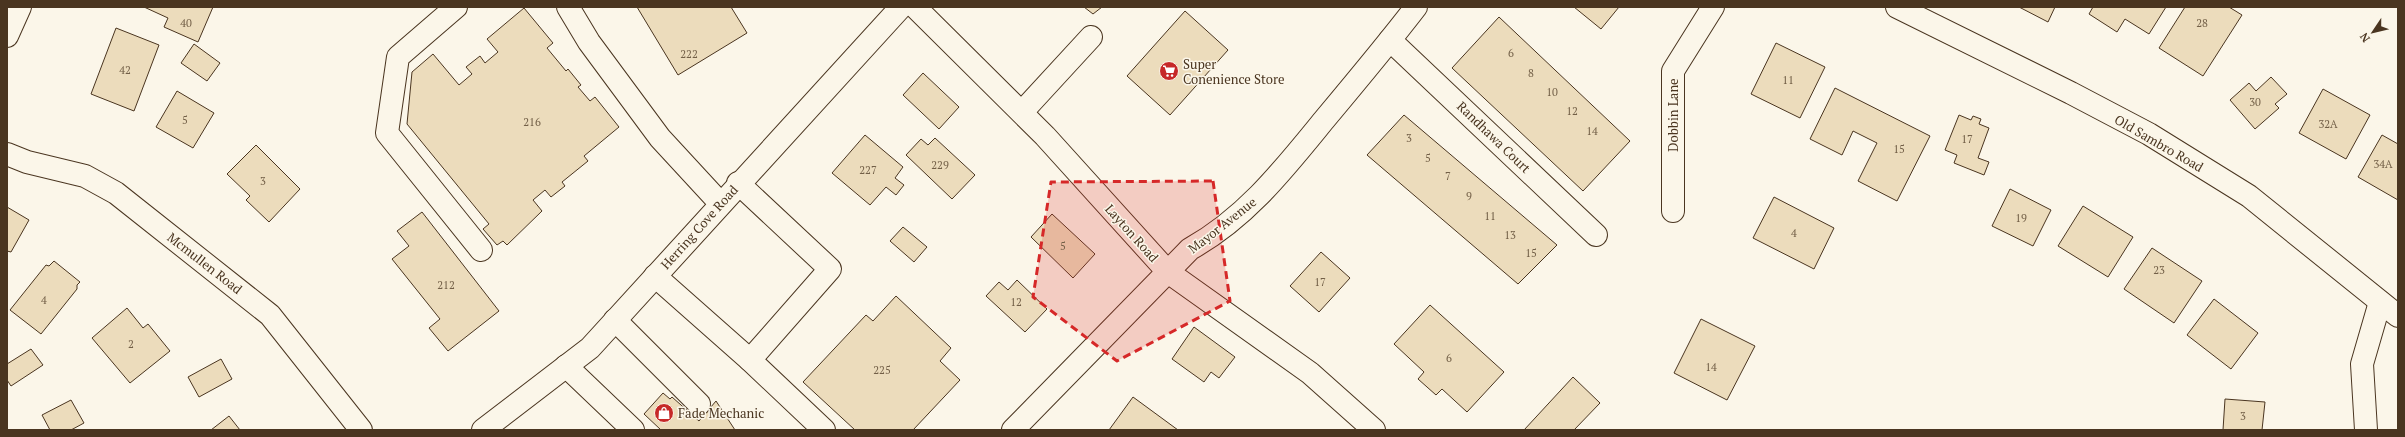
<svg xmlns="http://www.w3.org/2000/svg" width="2405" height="437" viewBox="0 0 2405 437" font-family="'PT Serif',serif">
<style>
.building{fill:#ecdcbc;stroke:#4a3520}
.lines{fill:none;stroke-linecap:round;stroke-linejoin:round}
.minor-casing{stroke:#4a3520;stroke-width:24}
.major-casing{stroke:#4a3520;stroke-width:24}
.minor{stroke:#fbf6e9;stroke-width:22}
.major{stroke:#fbf6e9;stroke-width:22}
.marked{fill:#d62828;fill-opacity:0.2;stroke:#d62828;stroke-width:3;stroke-dasharray:8 5;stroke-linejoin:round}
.labels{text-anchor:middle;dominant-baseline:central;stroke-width:3;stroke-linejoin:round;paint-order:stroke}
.number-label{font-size:11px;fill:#725f47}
.poi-label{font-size:13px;fill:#4a3520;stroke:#fbf6e9;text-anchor:start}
.street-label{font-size:13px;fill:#4a3520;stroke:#fbf6e9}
</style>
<rect width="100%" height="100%" fill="#fbf6e9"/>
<!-- building -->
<g class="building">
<polygon points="144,7 213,7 198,42 164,27 168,18"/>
<polygon points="637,7 731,7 747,33 678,75"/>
<polygon points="1084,7 1102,7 1093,14"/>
<polygon points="1574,7 1619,7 1601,29"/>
<polygon points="2019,7 2055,7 2048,22"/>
<polygon points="2093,7 2166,7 2149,34 2125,19 2117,32 2089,14"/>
<polygon points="2185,7 2229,7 2242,15 2203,76 2159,48"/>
<polygon points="524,8 553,43 547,48 566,71 568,69 581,85 578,87 590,101 595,97 619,127 584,156 588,161 562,182 565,186 551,197 545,190 533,200 542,211 507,245 503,241 497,245 483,229 489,224 407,124 412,72 433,54 459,85 472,74 466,67 480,56 485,63 498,52 487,39"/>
<polygon points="1185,11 1228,50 1170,115 1127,76"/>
<polygon points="1499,17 1630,141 1583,191 1452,68"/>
<polygon points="116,28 159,45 134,111 91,94"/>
<polygon points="1776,43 1825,67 1800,118 1751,94"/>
<polygon points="194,44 220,63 207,81 181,63"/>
<polygon points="923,73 959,107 939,129 903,95"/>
<polygon points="2271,77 2287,94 2275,104 2279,108 2255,129 2230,100 2249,83 2256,91"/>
<polygon points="1835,88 1930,136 1897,201 1858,181 1877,143 1853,131 1842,155 1810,139"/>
<polygon points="2323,89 2370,115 2346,159 2299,133"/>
<polygon points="177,91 214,113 193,148 156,127"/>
<polygon points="1404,115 1557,245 1518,284 1367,155"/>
<polygon points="1959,115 1971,120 1973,116 1981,119 1979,124 1989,128 1978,158 1989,162 1984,175 1954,163 1957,155 1945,150"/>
<polygon points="865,135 903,167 895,178 904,185 896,195 886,187 870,205 832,173"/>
<polygon points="2382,135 2398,144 2398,200 2358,177"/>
<polygon points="935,138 975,175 952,199 906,155 921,139 928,145"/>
<polygon points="256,145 300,189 269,222 246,200 250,196 227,174"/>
<polygon points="2010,189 2051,210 2033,246 1992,226"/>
<polygon points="1774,197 1834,228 1814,269 1753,238"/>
<polygon points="2083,206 2133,237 2108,277 2058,246"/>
<polygon points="7,207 29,220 11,252 7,251"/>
<polygon points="422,212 499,311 448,351 429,328 440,319 392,259 409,246 397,231"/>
<polygon points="1052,214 1095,254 1073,278 1031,237"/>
<polygon points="903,227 927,247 914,262 890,241"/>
<polygon points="2152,248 2202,281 2174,323 2124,289"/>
<polygon points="1321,252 1350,278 1319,312 1290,286"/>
<polygon points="54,261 80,282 77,285 77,289 41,334 10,310 46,265 49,266"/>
<polygon points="1017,280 1047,309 1025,332 986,296 999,282 1008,290"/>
<polygon points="896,296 951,348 940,361 960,380 913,430 855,430 803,382 866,315 873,321"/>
<polygon points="2214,299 2258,333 2231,369 2187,335"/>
<polygon points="1430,305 1504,372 1467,412 1442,389 1436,395 1418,379 1424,372 1394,344"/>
<polygon points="127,308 143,328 148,324 170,351 130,383 92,338"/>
<polygon points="1701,319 1755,346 1727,400 1674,373"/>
<polygon points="1194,327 1235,357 1219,378 1211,372 1204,382 1172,359"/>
<polygon points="31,349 43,365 11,386 7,380 7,364"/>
<polygon points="221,359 232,379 199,397 188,377"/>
<polygon points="1573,377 1600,403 1574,430 1524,430"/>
<polygon points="663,393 670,399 672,397 699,421 716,401 735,430 661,430 644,414"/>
<polygon points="1133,397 1178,430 1109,430"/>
<polygon points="2225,399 2265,402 2262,430 2223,430"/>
<polygon points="71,400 84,423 71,430 50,430 42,415"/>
<polygon points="229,416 240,430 211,430"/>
</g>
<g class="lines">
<!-- minor casing -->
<g class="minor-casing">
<g id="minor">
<polyline points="456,7 398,57 387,133 481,250"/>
<polyline points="568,7 589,42 660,138 720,203"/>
<polyline points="915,7 1045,136 1168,272 1310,373 1374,430"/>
<polyline points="7,36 20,7"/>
<polyline points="1390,40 1596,235"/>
<polyline points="1022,112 1091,37"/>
<polyline points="7,154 27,162 85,176 116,193 270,315 361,430"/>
<polyline points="738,183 830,269 750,360"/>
<polyline points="1673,211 1673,71 1713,7"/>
<polyline points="655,276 750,360 824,430"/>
<polyline points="615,320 699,404"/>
<polyline points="566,366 633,430"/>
<path d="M 1013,430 L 1190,249 C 1246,218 1284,169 1324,120 C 1355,83 1386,46 1416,7"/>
<polyline points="2366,430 2362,364 2380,302"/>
</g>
</g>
<!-- major casing -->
<g class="major-casing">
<g id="major">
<polyline points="1897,7 2071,93 2149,134 2249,196 2398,316"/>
<polyline points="483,430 590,348 901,7"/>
</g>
</g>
<!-- minor -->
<use href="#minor" class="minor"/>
<!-- major -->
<use href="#major" class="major"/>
</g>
<!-- marked area -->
<path class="marked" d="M 1213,181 L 1230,301 L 1117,361 L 1033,297 L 1051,182 Z"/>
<!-- icons -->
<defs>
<g id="supermarket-disc" transform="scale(1)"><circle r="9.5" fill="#c62828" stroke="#fbf6e9"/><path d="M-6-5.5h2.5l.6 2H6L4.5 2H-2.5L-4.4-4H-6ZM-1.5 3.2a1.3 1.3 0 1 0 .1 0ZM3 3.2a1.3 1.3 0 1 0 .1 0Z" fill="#fff"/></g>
<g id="shop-disc" transform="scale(1)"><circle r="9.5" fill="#c62828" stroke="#fbf6e9"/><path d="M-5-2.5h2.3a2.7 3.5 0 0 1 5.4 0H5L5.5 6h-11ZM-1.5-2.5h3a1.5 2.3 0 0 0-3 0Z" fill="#fff"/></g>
</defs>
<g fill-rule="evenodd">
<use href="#supermarket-disc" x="1169" y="71"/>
<use href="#shop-disc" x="664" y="413"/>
</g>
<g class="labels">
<!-- number labels -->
<g class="number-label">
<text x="186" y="23">40</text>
<text x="2202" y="23">28</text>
<text x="1511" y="53">6</text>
<text x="689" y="54">222</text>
<text x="125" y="70">42</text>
<text x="1531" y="73">8</text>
<text x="1788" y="80">11</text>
<text x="1552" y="92">10</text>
<text x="2255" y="102">30</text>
<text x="1572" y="111">12</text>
<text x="185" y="120">5</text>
<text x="532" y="122">216</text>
<text x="2328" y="124">32A</text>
<text x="1592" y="131">14</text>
<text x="1409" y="138">3</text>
<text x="1967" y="139">17</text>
<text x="1899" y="149">15</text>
<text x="1428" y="158">5</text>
<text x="2383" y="164">34A</text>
<text x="940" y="165">229</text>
<text x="868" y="170">227</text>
<text x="1448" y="176">7</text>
<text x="263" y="181">3</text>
<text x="1469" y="196">9</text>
<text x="1490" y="216">11</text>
<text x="2021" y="218">19</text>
<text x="1794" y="233">4</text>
<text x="1510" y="235">13</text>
<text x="1063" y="246">5</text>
<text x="1531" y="253">15</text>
<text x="2159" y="270">23</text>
<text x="1320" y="282">17</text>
<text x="446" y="285">212</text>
<text x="44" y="300">4</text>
<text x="1016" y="302">12</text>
<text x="131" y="344">2</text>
<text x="1449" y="358">6</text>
<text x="1711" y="367">14</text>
<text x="882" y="370">225</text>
<text x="2243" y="416">3</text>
</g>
<!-- poi labels -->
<g class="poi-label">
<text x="1183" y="64">Super<tspan x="1183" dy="15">Conenience Store</tspan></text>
<text x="678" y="413">Fade Mechanic</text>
</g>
<!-- street labels -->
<g class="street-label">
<text transform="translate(1673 115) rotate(-90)">Dobbin Lane</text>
<text transform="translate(1494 137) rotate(44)">Randhawa Court</text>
<text transform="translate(2159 143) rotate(30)">Old Sambro Road</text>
<text transform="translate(1222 225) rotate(-38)">Mayor Avenue</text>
<text transform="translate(699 227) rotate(-48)">Herring Cove Road</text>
<text transform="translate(1132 233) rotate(48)">Layton Road</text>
<text transform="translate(205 263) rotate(38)">Mcmullen Road</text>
</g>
</g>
<!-- border -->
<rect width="2405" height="437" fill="none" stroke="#4a3520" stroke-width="16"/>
<!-- north arrow -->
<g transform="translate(2373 32) rotate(235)" stroke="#fbf6e9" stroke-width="3" paint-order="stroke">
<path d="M0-3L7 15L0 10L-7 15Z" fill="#4a3520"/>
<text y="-6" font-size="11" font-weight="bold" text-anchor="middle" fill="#4a3520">N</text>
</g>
</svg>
